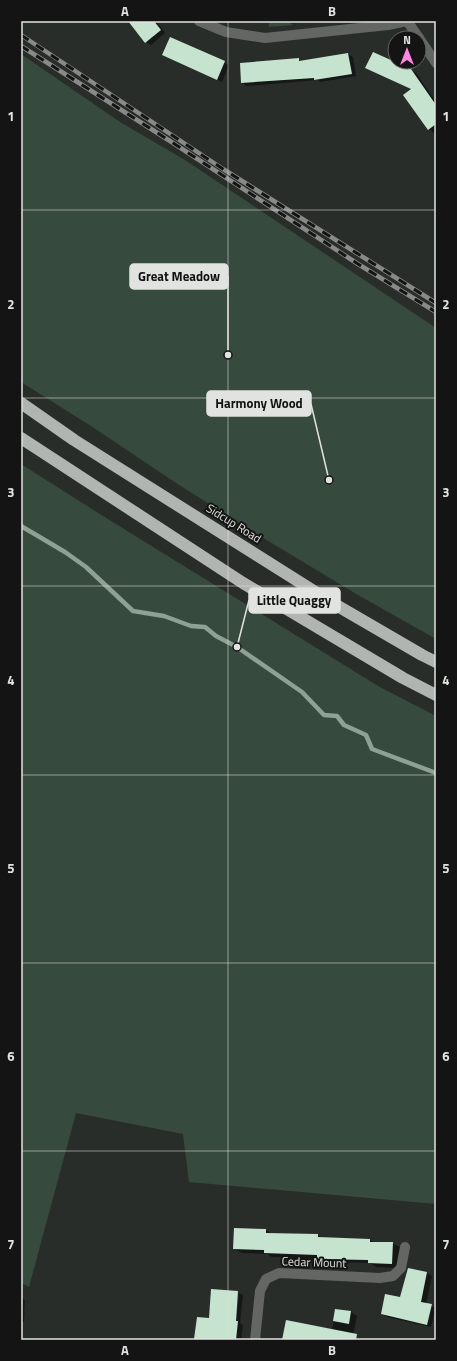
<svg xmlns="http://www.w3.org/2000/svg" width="457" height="1361" font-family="'Titillium Web',sans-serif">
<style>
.green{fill:#364a3d}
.shadow{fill:#0007;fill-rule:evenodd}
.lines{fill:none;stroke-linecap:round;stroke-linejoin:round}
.stream{stroke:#8ea194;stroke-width:4.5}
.building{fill:#c6e3cf}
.minor{stroke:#646664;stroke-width:10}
.highway{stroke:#b1b5b2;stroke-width:12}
.rail-casing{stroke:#878a88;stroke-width:4.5}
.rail{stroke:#131413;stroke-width:3;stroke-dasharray:9;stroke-linecap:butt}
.grid{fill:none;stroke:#e1e3e1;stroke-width:1;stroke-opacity:0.55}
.labels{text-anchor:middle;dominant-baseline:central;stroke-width:4;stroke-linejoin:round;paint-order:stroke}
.street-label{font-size:12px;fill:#e1e3e1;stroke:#131413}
.leader{fill:none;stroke:#e1e3e1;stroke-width:1.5}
.callout-dot{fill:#e1e3e1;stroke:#131413;stroke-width:1.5}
.callout{fill:#e1e3e1;stroke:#e1e3e1;stroke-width:1.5}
.callout-label{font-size:13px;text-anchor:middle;font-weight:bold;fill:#111}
.neatline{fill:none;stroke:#e1e3e1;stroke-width:1.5}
.grid-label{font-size:13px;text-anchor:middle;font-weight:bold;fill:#e1e3e1}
</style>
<rect width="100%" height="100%" fill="#292d2a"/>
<!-- green -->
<g class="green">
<polygon points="269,21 287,21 293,25 269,27"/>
<polygon points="21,54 120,122 185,160 436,328 436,639 358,595 255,533 176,483 91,426 21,382"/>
<polygon points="21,464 103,516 378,686 436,716 436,1204 189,1182 183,1134 76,1113 29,1287 21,1283"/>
</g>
<!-- shadow -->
<g class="shadow">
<polygon points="129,21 156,21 165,33 151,45 146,42"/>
<polygon points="171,38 229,65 222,82 168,57"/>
<polygon points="348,54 353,57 356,76 320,82 318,80 247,86 242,83 299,60 302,61"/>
<polygon points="411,70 416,73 436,102 436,136 432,131 428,129 412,90"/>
<polygon points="266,1230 272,1234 318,1235 323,1239 370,1240 375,1243 392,1243 400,1247 399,1268 376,1267 370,1263 325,1262 319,1259 272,1257 267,1254 242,1253 234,1249"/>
<polygon points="408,1269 427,1273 432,1276 426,1304 436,1308 431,1327 387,1317 382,1314 401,1299"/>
<path d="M 212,1290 L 238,1292 L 243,1295 L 240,1323 L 243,1325 L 241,1340 L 199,1339 L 198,1340 L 196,1339 L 197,1318 L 210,1319 ZM 237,1293 L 239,1293 L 236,1326 L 234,1326 Z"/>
<polygon points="21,1298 25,1300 24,1322 21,1322"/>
<polygon points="336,1310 351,1312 357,1316 352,1340 283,1340 332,1330"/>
</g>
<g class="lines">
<!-- stream -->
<polyline class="stream" points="21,526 65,552 86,567 133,611 164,616 191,626 205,627 216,636 237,647 302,692 324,715 337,716 344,725 366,735 372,749 436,773"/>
</g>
<!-- building -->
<g class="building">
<polygon points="128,21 154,21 161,30 145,43"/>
<polygon points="170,37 225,61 217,80 162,55"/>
<polygon points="373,52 411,69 436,105 436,124 428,130 403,95 411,89 365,68"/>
<polygon points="348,53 352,74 314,80 314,78 241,83 240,63 299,58 299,61"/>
<polygon points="234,1228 266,1229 266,1233 318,1234 318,1237 370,1239 370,1242 393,1242 392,1264 368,1263 368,1260 317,1259 317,1255 264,1253 264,1250 233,1249"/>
<polygon points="408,1268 427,1272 421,1302 432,1304 427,1325 381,1314 385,1294 400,1297"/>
<polygon points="211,1289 238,1291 236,1321 238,1321 236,1340 194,1339 197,1317 209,1318"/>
<polygon points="335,1309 351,1311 349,1324 333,1321"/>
<polygon points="286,1320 357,1334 356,1340 282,1340"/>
</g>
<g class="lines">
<!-- minor -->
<g class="minor">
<polyline points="199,21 226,32 265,38 388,25 407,21"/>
<polyline points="407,21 419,38"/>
<polyline points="419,38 436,63"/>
<polyline points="255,1340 260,1291 266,1279 279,1273 380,1278 393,1276 401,1268 405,1247"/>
</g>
<!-- highway -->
<g class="highway">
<polyline points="21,403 74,440 336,605 422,655 436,662"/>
<polyline points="21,438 243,583 403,678 436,695"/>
</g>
<!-- rail casing -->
<g class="rail-casing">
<g id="rail">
<polyline points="21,35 223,169 436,303"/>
<polyline points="21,46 170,141 358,264 436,312"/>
</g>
</g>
<!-- rail -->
<use href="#rail" class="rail"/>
</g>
<!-- grid -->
<path class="grid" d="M 228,21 L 228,1340M 21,210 L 436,210M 21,398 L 436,398M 21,586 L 436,586M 21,775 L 436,775M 21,963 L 436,963M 21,1151 L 436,1151"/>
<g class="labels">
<!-- street labels -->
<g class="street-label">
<text transform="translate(234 523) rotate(32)">Sidcup Road</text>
<text transform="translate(314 1262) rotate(2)">Cedar Mount</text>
</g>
</g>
<!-- callouts -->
<path class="leader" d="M228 355L228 276M329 480L311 404M237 647L249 600"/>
<g class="callout-dot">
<circle cx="228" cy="355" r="4"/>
<circle cx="329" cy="480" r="4"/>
<circle cx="237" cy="647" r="4"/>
</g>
<g class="callout">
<rect x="130" y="264" width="98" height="25" rx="4"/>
<rect x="207" y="391" width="104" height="25" rx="4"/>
<rect x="249" y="588" width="91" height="25" rx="4"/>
</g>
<g class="callout-label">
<text x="179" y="281">Great Meadow</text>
<text x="259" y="408">Harmony Wood</text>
<text x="294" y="605">Little Quaggy</text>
</g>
<!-- border -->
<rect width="457" height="1361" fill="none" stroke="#131413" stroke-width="44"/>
<!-- north arrow -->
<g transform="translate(407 50)"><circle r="19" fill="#131413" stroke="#656765"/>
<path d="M0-3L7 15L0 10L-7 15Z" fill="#fc86e4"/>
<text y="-6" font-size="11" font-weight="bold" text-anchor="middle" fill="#e1e3e1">N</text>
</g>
<rect x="22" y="22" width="413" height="1317" class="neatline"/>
<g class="grid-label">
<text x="125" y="16">A</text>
<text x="332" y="16">B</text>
<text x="11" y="121">1</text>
<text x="446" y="121">1</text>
<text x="11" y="309">2</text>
<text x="446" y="309">2</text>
<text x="11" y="497">3</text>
<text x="446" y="497">3</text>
<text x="11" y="685">4</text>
<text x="446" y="685">4</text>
<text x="11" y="873">5</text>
<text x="446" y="873">5</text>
<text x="11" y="1061">6</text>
<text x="446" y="1061">6</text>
<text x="11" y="1249">7</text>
<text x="446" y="1249">7</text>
<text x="125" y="1355">A</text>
<text x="332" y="1355">B</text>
</g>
</svg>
